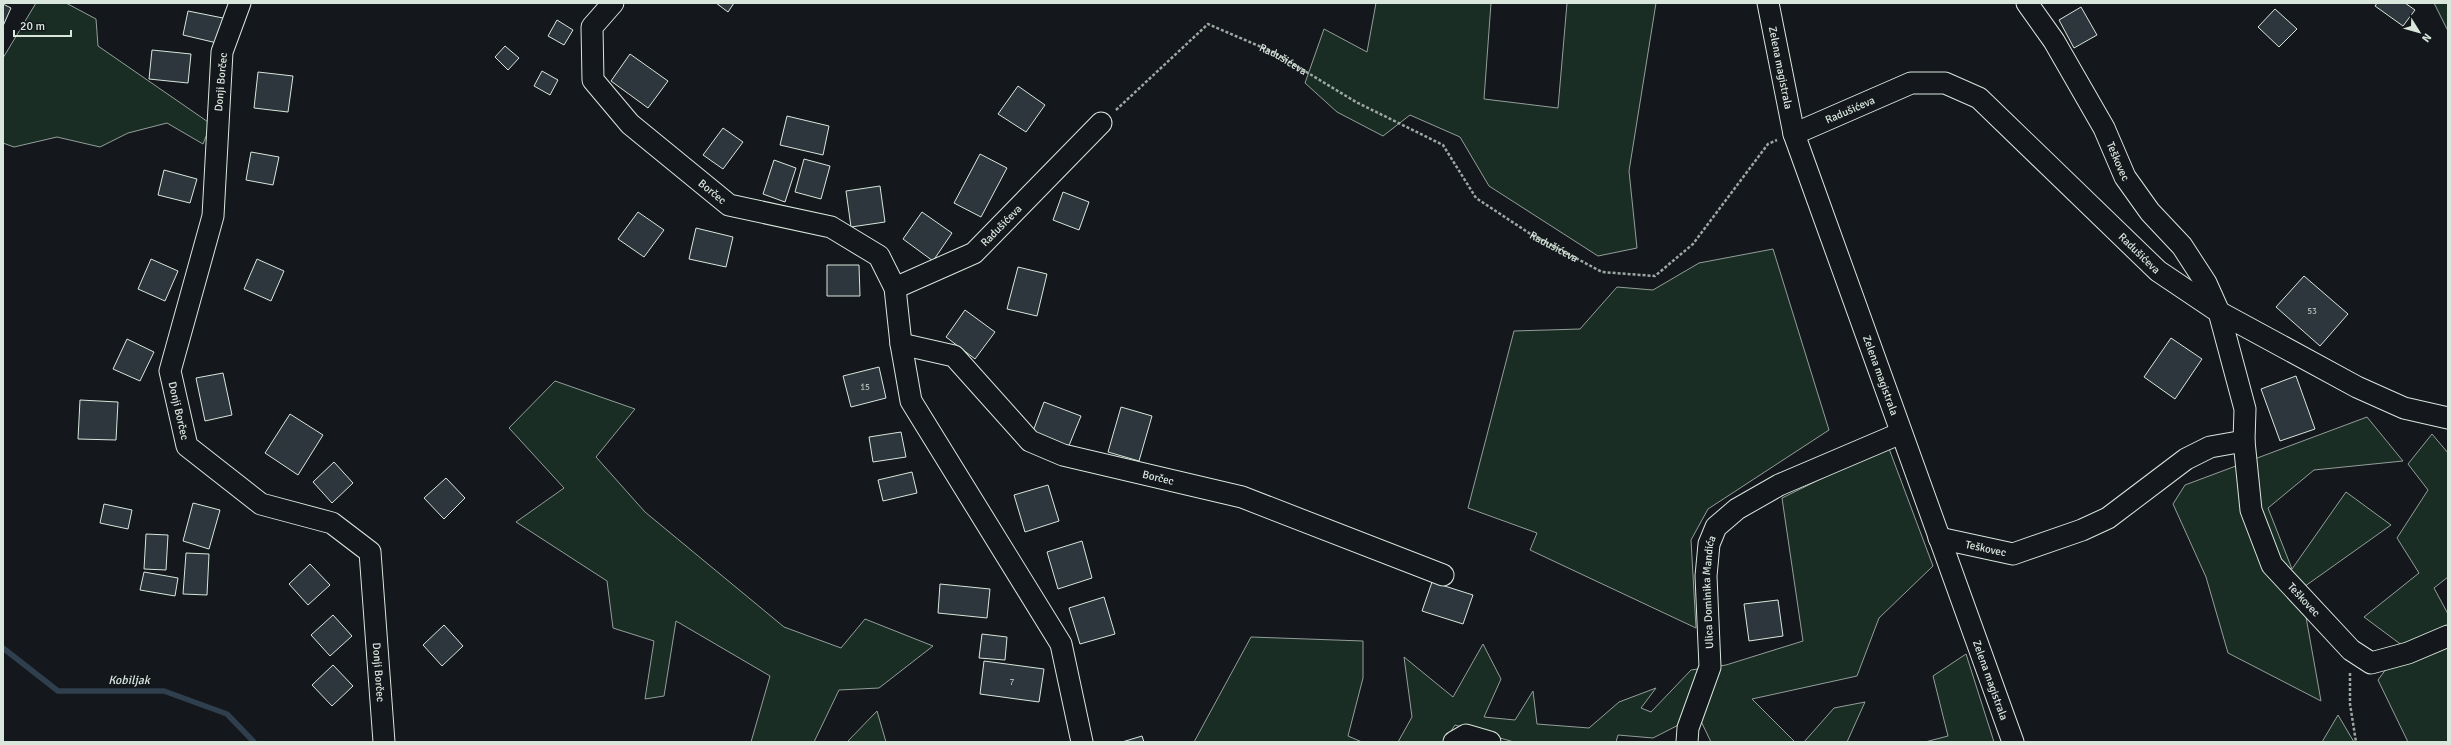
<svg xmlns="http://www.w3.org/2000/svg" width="2451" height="745" font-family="Signika,sans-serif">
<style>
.green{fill:#1a2d24;stroke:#939e99}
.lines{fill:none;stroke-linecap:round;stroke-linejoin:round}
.stream{stroke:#2f3f4d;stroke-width:5.5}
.building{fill:#2c363c;stroke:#d8e6dc}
.minor-casing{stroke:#d8e6dc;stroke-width:23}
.path{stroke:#9da8a2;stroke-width:2.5;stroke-dasharray:3 2;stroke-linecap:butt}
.minor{stroke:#14181c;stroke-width:21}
.labels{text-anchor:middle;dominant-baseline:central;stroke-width:3;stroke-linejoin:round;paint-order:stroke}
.number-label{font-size:9px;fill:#adbab4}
.street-label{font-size:11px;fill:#d8e6dc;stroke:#14181c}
.water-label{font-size:12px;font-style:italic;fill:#d8e6dc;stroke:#14181c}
</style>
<rect width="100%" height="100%" fill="#14181c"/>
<!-- green -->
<g class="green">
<polygon points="36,3 66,3 96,19 98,46 211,124 203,144 167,123 128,133 100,147 57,137 14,147 3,143 3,58"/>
<polygon points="1376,3 1491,3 1484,99 1558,108 1567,3 1656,3 1629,171 1637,248 1598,256 1489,186 1460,137 1410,115 1383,136 1337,112 1305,83 1324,29 1367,52"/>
<polygon points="2434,3 2448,3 2448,31"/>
<polygon points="1773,249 1829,430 1708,509 1691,540 1696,628 1530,550 1537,533 1468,508 1514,331 1580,329 1617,287 1653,290 1699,263"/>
<polygon points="555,381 635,409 596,457 645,512 784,627 841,648 865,619 933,646 879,688 839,690 814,742 751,742 770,676 676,621 664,696 645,699 654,641 613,628 607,581 516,522 564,488 509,428"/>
<polygon points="2367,417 2403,461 2314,470 2268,508 2292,569 2346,492 2391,525 2301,589 2321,701 2228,653 2206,577 2173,504 2185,485"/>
<polygon points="2432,434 2448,453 2448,577 2434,588 2448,614 2448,742 2408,742 2378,680 2403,646 2364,617 2419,573 2397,538 2428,490 2408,464"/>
<polygon points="1888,446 1933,566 1879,618 1857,676 1752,699 1795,742 1711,742 1698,715 1653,738 1618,735 1616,742 1514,742 1455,725 1444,742 1398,742 1412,717 1404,657 1453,697 1483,644 1501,679 1484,717 1515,720 1533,691 1537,724 1589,728 1619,702 1656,688 1641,708 1651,712 1691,670 1726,665 1803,641 1782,498"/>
<polygon points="1251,637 1363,641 1363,678 1348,736 1362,742 1194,742"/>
<polygon points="1966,654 1994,742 1925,742 1948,736 1933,676"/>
<polygon points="1865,702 1847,742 1804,742 1834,708"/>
<polygon points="877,711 886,742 847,742"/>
<polygon points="2338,715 2354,742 2322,742"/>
</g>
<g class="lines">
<!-- stream -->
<polyline class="stream" points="3,648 58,691 164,691 227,714 254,742"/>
</g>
<!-- building -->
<g class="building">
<polygon points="716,3 734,3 728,12"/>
<polygon points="2377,3 2405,3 2415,10 2403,26 2375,6"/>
<polygon points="3,4 11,8 3,26"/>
<polygon points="2081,7 2097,35 2074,48 2059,20"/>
<polygon points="2275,9 2297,29 2279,47 2258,27"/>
<polygon points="188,11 223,18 217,43 183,35"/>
<polygon points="557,20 573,30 564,45 548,36"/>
<polygon points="505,46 519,58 508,70 495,57"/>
<polygon points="152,50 191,54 188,83 149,79"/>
<polygon points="630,54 668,81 648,108 611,81"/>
<polygon points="542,71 558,80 550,95 534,86"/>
<polygon points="258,72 293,76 288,112 254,108"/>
<polygon points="1018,86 1045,105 1026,132 998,114"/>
<polygon points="787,116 829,126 823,155 780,145"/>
<polygon points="723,128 743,142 723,169 703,155"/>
<polygon points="251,152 279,157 273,185 246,180"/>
<polygon points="980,154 1007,168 981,217 954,203"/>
<polygon points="804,159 830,166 821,199 795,192"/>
<polygon points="774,160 796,168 785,202 763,194"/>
<polygon points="164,170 197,179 190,203 158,195"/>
<polygon points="880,186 885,222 851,227 846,191"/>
<polygon points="1063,192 1089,202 1079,230 1053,220"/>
<polygon points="638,212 664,230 644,257 618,239"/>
<polygon points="922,212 952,233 933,261 903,239"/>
<polygon points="696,228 733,237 726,267 689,259"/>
<polygon points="151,259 178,271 165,301 138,289"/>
<polygon points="257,259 284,271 271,301 244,289"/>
<polygon points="827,265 859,265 860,296 827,296"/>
<polygon points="1018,267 1047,274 1037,316 1007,309"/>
<polygon points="2304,276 2348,314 2320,346 2276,307"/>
<polygon points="965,310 995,332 975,359 946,337"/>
<polygon points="2171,338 2202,359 2175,399 2144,377"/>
<polygon points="127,339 154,352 140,381 113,369"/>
<polygon points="879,367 886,398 851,407 843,376"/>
<polygon points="223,373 232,415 205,421 196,378"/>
<polygon points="2296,376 2315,429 2280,441 2261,389"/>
<polygon points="80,400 118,402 116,440 78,439"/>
<polygon points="1044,402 1081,416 1068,448 1032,434"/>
<polygon points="1121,407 1152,416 1139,461 1108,452"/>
<polygon points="290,414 323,435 298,475 265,453"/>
<polygon points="901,432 906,457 873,462 869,437"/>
<polygon points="334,462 353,483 332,503 313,482"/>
<polygon points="912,472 917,493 883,501 878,480"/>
<polygon points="446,478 465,498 444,519 424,498"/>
<polygon points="1048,485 1059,521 1025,532 1014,495"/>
<polygon points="193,503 220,510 209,549 183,541"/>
<polygon points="104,504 132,510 128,529 100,523"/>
<polygon points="146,534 168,535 166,570 144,569"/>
<polygon points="1082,541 1092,578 1058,589 1047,552"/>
<polygon points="186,553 209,554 207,595 183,594"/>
<polygon points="310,564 330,585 308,605 289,584"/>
<polygon points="144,572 178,578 175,596 140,590"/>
<polygon points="1432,582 1473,595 1463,624 1422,611"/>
<polygon points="940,584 990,589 987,618 938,613"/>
<polygon points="1104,597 1115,634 1080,644 1069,608"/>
<polygon points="1778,600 1783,636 1749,641 1744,604"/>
<polygon points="333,615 352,636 330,656 311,635"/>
<polygon points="444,625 463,646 442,666 423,645"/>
<polygon points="982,634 1007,637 1005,660 979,658"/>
<polygon points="984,661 1044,669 1039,702 980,694"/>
<polygon points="333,665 353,686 332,706 312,685"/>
<polygon points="1142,736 1144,742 1122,742"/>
</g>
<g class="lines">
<!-- minor casing -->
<g class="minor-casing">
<g id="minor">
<path id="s2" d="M 240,3 L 222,52 L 213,216 L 170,371 L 187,446 L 261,504 L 332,523 L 370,552 L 384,742"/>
<path id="s3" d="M 613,3 L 592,27 L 593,80 L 630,124 L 729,205 L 831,227 L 879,256 L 895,288 L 901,344 L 911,401 L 1061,644 L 1082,742"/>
<path id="s4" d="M 1768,3 L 1794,134 L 2013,742"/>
<path id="s5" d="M 2027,3 L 2054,41 L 2104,128 L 2125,177 L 2150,212 L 2182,246 L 2206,283 L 2219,312 L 2357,387 L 2404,408 L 2448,418"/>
<path id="s6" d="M 1794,134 L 1911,83 L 1945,83 L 1979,98 L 2158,271 L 2219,312 L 2245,409 L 2244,441 L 2251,510 L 2272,565 L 2351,650 L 2371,663 L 2408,653 L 2448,636"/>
<path id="s7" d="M 895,288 L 974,253 L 1101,123"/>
<path id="s8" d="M 901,344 L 954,356 L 1030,441 L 1063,455 L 1242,497 L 1443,575"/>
<path id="s9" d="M 1939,538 L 2013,554 L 2082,530 L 2108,518 L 2186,459 L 2210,447 L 2244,441"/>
<polyline points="1454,742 1466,735 1490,742"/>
<path id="s10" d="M 1687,742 L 1688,728 L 1710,667 L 1706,576 L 1709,544 L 1716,527 L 1737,509 L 1779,485 L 1901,433"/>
</g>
</g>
<!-- path -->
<g class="path">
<path id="s1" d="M 1116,110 L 1208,24 L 1275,53 L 1356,102 L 1443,145 L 1476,198 L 1529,233 L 1602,272 L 1655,276 L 1693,244 L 1768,144 L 1777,140"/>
<polyline points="2350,673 2350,704 2356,742"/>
</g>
<!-- minor -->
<use href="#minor" class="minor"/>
</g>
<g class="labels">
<!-- number labels -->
<g class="number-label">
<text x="2312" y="311">53</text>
<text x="865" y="387">15</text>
<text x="1012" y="682">7</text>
</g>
<!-- street labels -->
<g class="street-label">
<text stroke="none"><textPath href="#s1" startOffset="209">Radušićeva</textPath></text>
<text stroke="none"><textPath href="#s4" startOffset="66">Zelena magistrala</textPath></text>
<text transform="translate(221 82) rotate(-85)">Donji Borčec</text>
<text stroke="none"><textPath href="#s6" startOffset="61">Radušićeva</textPath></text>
<text stroke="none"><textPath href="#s5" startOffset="183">Teškovec</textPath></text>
<text stroke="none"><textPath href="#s3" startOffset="249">Borčec</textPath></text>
<text stroke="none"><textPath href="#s7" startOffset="125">Radušićeva</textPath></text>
<text stroke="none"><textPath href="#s1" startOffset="545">Radušićeva</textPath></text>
<text stroke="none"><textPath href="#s6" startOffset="422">Radušićeva</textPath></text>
<text stroke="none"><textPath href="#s4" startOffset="390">Zelena magistrala</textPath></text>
<text stroke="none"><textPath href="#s2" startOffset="418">Donji Borčec</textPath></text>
<text stroke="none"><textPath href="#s8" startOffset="302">Borčec</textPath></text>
<text stroke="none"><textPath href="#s9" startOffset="48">Teškovec</textPath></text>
<text stroke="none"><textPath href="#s10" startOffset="154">Ulica Dominika Mandića</textPath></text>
<text stroke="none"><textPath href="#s6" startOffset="829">Teškovec</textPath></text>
<text stroke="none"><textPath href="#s2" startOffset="790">Donji Borčec</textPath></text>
<text stroke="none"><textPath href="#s4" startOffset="714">Zelena magistrala</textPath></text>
</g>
<!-- water labels -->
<g class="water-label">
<text x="129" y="680">Kobiljak</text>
</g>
</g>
<!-- border -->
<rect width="2451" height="745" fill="none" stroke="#d8e6dc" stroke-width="8"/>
<!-- north arrow -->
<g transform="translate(2419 32) rotate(127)" stroke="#14181c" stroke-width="3" paint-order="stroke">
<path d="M0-3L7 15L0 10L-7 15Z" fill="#d8e6dc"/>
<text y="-6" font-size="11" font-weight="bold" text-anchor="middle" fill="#d8e6dc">N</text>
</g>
<!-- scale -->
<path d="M14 30v6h57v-6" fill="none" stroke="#d8e6dc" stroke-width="2"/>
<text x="20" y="30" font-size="12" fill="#d8e6dc" stroke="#14181c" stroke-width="3" paint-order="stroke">20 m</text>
</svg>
